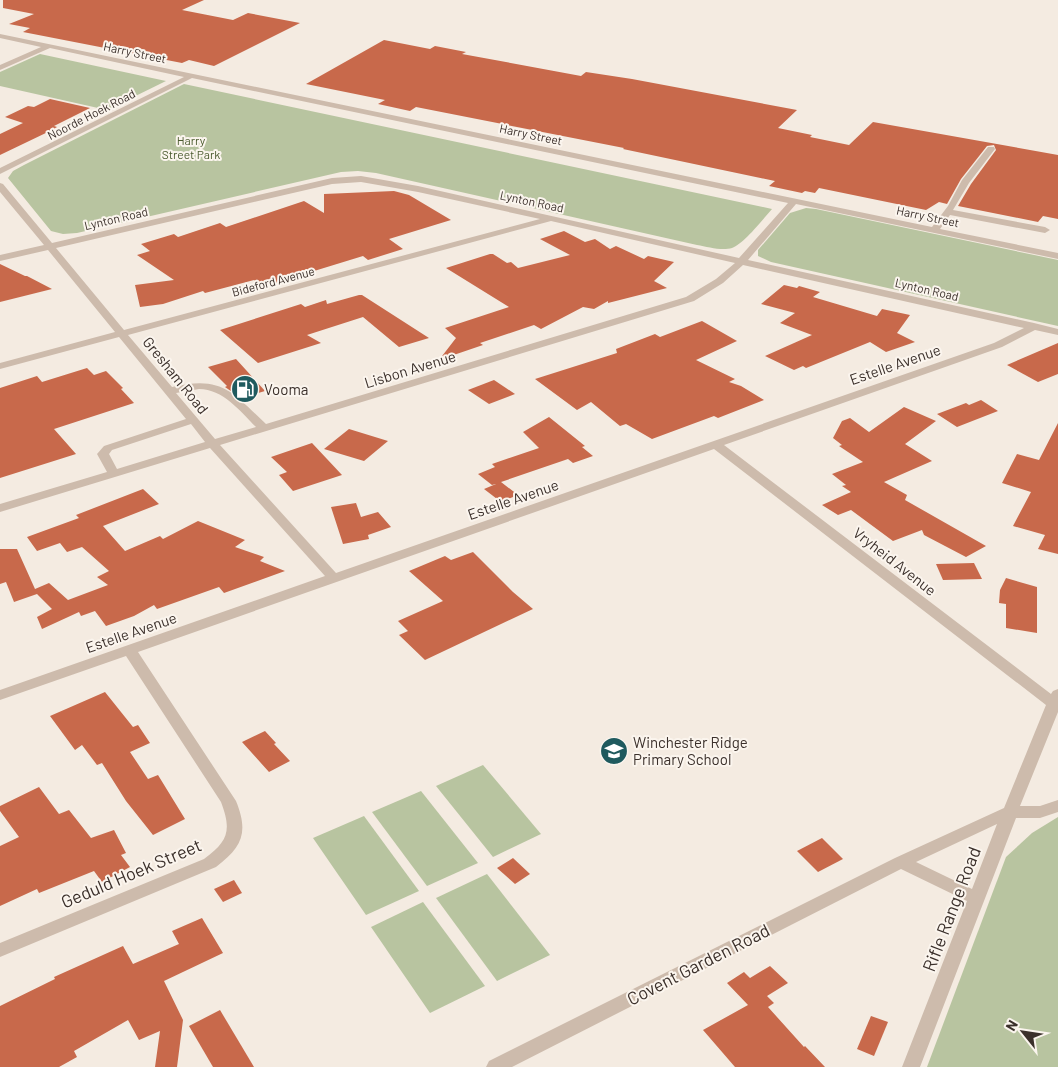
<svg xmlns="http://www.w3.org/2000/svg" width="1058" height="1067" font-family="Barlow,sans-serif">
<style>
.green{fill:#b8c4a0}
.building{fill:#c8694b}
.lines{fill:none;stroke-linecap:round;stroke-linejoin:round}
.minor{fill:#cdbbac;fill-rule:evenodd}
.labels{text-anchor:middle;dominant-baseline:central;stroke-width:4;stroke-linejoin:round;paint-order:stroke}
.far-street-label{font-size:12px;fill:#3b302b;stroke:#fbf5ee}
.far-park-label{font-size:12px;fill:#4a5a2e;stroke:#fbf5ee}
.street-label{font-size:15px;fill:#3b302b;stroke:#fbf5ee}
.poi-label{font-size:15px;fill:#3b302b;stroke:#fbf5ee;text-anchor:start}
.near-street-label{font-size:18px;fill:#3b302b;stroke:#fbf5ee}
</style>
<rect width="100%" height="100%" fill="#f4ebe1"/>
<!-- green -->
<g class="green">
<polygon points="40,54 166,81 107,110 0,86 0,72"/>
<path d="M 184,84 L 772,209 C 763,219 744,244 732,248 C 722,251 708,247 697,245 L 376,173 L 358,171 L 341,172 L 77,233 L 63,234 L 51,231 L 8,178 L 13,171 L 24,165 Z"/>
<polygon points="806,208 816,209 1058,260 1058,326 771,262 758,256 758,250 790,213"/>
<polygon points="483,765 541,834 493,857 436,786"/>
<polygon points="421,791 478,863 427,886 372,812"/>
<polygon points="364,816 419,891 366,915 313,838"/>
<polygon points="1058,817 1058,1067 927,1067 1006,857 1032,833"/>
<polygon points="487,874 550,955 497,981 436,898"/>
<polygon points="423,902 485,986 430,1013 371,927"/>
</g>
<!-- building -->
<g class="building">
<polygon points="3,0 204,0 182,10 233,20 248,13 300,23 214,66 189,60 182,63 23,32 30,28 9,24 34,14 3,8"/>
<polygon points="384,40 430,49 435,46 466,52 462,54 581,76 586,72 632,79 797,110 778,128 812,135 810,137 849,145 873,122 1058,155 1058,219 1043,216 1038,222 958,206 971,184 996,150 994,145 987,146 961,179 947,204 939,202 926,210 819,188 815,193 805,191 802,193 769,186 775,181 623,149 624,148 416,107 410,111 378,104 385,100 306,84"/>
<polygon points="50,99 90,108 54,126 57,127 50,131 0,155 0,134 23,123 5,117 28,106 34,107"/>
<polygon points="394,191 409,195 451,220 389,239 403,249 368,260 363,256 262,287 254,280 205,293 203,291 163,304 140,307 135,285 174,280 137,255 150,251 141,244 174,234 178,237 220,223 226,227 304,201 324,213 324,194"/>
<polygon points="564,231 585,242 595,239 610,249 616,246 644,259 648,256 674,262 654,281 667,288 608,303 608,301 594,309 583,307 541,329 534,325 480,343 483,345 439,360 456,338 445,328 509,307 446,268 490,254 493,254 507,263 511,262 518,268 570,255 540,239"/>
<polygon points="0,264 25,276 27,276 52,289 0,302"/>
<polygon points="784,285 797,288 799,286 820,292 813,297 877,316 882,309 910,315 897,333 915,342 886,352 870,342 806,368 803,366 794,370 765,356 812,335 780,323 795,313 761,304"/>
<polygon points="359,295 362,295 429,338 399,347 363,317 307,335 321,343 258,363 220,330 301,304 305,307 326,300 327,304"/>
<polygon points="702,321 737,341 696,360 735,379 729,382 741,386 764,400 718,418 714,416 652,439 626,424 620,426 591,402 577,410 535,379 617,353 616,349 655,334 660,337"/>
<polygon points="1058,343 1058,374 1038,382 1007,365"/>
<polygon points="236,359 265,391 241,398 225,387 227,386 208,367"/>
<polygon points="87,368 94,375 106,371 123,388 121,389 134,403 54,429 76,454 0,478 0,388 37,376 42,382"/>
<polygon points="494,380 515,394 489,404 468,390"/>
<polygon points="981,400 998,411 957,427 937,414 966,403 969,405"/>
<polygon points="904,407 936,421 905,444 932,461 884,482 907,495 905,500 986,546 966,557 924,535 922,530 893,541 851,510 838,515 822,505 851,492 842,486 846,485 832,474 863,462 839,446 842,445 833,438 842,421 850,418 869,432"/>
<polygon points="549,417 585,446 582,447 593,456 573,463 568,459 501,482 518,495 501,502 484,489 496,484 492,485 478,474 495,467 492,464 539,448 523,432"/>
<polygon points="1058,423 1058,554 1038,549 1045,535 1013,526 1031,492 1002,483 1017,454 1039,460"/>
<polygon points="349,429 388,441 364,461 324,449"/>
<polygon points="312,443 342,475 293,491 279,475 287,472 271,457"/>
<polygon points="143,489 159,504 103,526 125,551 160,536 163,539 198,521 245,540 235,547 264,557 260,561 285,571 224,593 219,587 157,609 154,605 134,616 106,626 95,611 81,616 79,612 42,629 37,617 52,609 37,594 14,602 6,582 0,584 0,549 17,549 35,589 49,583 68,600 108,585 97,577 109,571 82,547 67,552 60,543 37,551 27,537 79,518 76,515"/>
<polygon points="356,503 361,517 378,512 391,527 368,535 369,539 343,544 331,507"/>
<polygon points="473,552 513,592 533,609 425,660 399,635 408,631 398,621 443,601 409,571 445,556 451,560"/>
<polygon points="974,563 982,579 943,580 936,564"/>
<polygon points="1006,578 1037,587 1037,633 1006,628 1006,604 999,603 1000,590"/>
<polygon points="105,692 133,727 138,725 150,743 130,752 148,779 158,775 185,819 153,835 126,801 102,763 97,765 82,745 75,750 50,716"/>
<polygon points="265,731 276,743 274,744 290,761 269,772 242,742"/>
<polygon points="39,787 59,814 69,810 91,838 114,830 126,853 121,855 130,867 102,882 94,871 39,893 37,889 0,906 0,846 19,837 0,811 0,806"/>
<polygon points="822,838 843,859 818,872 797,851"/>
<polygon points="513,858 530,874 515,884 497,868"/>
<polygon points="234,880 242,893 223,902 214,889"/>
<polygon points="202,918 223,953 164,981 183,1020 177,1067 155,1067 160,1031 139,1040 128,1020 74,1051 77,1057 59,1067 0,1067 0,1006 55,979 54,977 123,946 133,964 179,944 172,931"/>
<polygon points="770,966 788,983 767,996 774,1003 768,1007 804,1047 805,1046 825,1067 735,1067 703,1030 748,1005 727,983 744,972 750,978"/>
<polygon points="220,1010 254,1067 213,1067 189,1026"/>
<polygon points="871,1016 888,1022 874,1056 857,1049"/>
</g>
<g class="lines">
<!-- minor -->
<path class="minor" d="M 0,34 L 932,227 L 948,206 L 962,180 L 988,147 L 994,147 L 995,149 L 969,183 L 953,210 L 1045,227 L 1050,230 L 1045,233 L 950,215 L 940,229 L 1058,253 L 1058,259 L 796,204 L 748,260 L 1034,323 L 1058,329 L 1058,335 L 1035,330 L 1002,347 L 724,445 L 1051,694 L 1053,691 L 1058,689 L 1058,712 L 1020,806 L 1040,806 L 1058,800 L 1058,812 L 1040,818 L 1016,818 L 920,1067 L 902,1067 L 967,901 L 901,869 L 512,1067 L 486,1067 L 489,1061 L 895,858 L 1004,808 L 1046,705 L 714,449 L 138,652 L 236,801 C 249,833 242,847 216,867 L 0,957 L 0,943 L 204,859 C 228,841 232,831 221,802 L 126,656 L 0,700 L 0,690 L 325,576 L 210,448 L 0,512 L 0,504 L 107,472 L 97,454 L 104,446 L 186,419 L 119,337 L 0,369 L 0,363 L 115,332 L 48,250 L 0,261 L 0,255 L 44,245 L 0,192 L 0,183 L 3,184 L 52,243 L 332,178 L 361,176 L 418,186 L 739,258 L 788,203 L 192,78 L 0,174 L 0,168 L 184,77 L 50,48 L 0,70 L 0,65 L 41,47 L 0,38 ZM 361,182 L 418,192 L 540,219 L 124,330 L 56,248 L 332,184 ZM 551,221 L 735,263 L 716,279 L 686,297 L 266,424 C 232,392 222,375 172,387 L 128,335 ZM 743,265 L 1024,328 L 994,343 L 336,573 L 220,445 L 694,301 L 723,283 ZM 199,389 C 223,389 240,411 256,427 L 215,439 L 176,393 ZM 191,424 L 205,442 L 117,469 L 109,454 L 112,450 ZM 997,824 L 972,889 L 916,862 Z"/>
</g>
<!-- icons -->
<defs>
<g id="fuel-disc" transform="scale(1.4375)"><circle r="9.5" fill="#1f5a5e" stroke="#fbf5ee"/><path d="M-5.5-6h7V0h2V4h1.3V-2.5L3-4.5l.8-.8L6-3V5H2.5V1h-1V6h-7ZM-4.2-4.7v3.2H.2V-4.7Z" fill="#fff"/></g>
<g id="school-disc" transform="scale(1.4375)"><circle r="9.5" fill="#1f5a5e" stroke="#fbf5ee"/><path d="M0-5L7-2L0 1L-7-2ZM-4 1L0 2.5L4 1V4Q0 6-4 4Z" fill="#fff"/></g>
</defs>
<g fill-rule="evenodd">
<use href="#fuel-disc" x="245" y="389"/>
<use href="#school-disc" x="614" y="751"/>
</g>
<g class="labels">
<!-- far-street labels -->
<g class="far-street-label">
<text transform="translate(135 52) rotate(12)">Harry Street</text>
<text transform="translate(91 114) rotate(-27)">Noorde Hoek Road</text>
<text transform="translate(531 134) rotate(12)">Harry Street</text>
<text transform="translate(532 201) rotate(12)">Lynton Road</text>
<text transform="translate(928 216) rotate(12)">Harry Street</text>
<text transform="translate(116 218) rotate(-13)">Lynton Road</text>
<text transform="translate(273 281) rotate(-15)">Bideford Avenue</text>
<text transform="translate(927 289) rotate(13)">Lynton Road</text>
</g>
<!-- far-park labels -->
<g class="far-park-label">
<text x="191" y="140">Harry<tspan x="191" dy="14">Street Park</tspan></text>
</g>
<!-- street labels -->
<g class="street-label">
<text transform="translate(895 364) rotate(-19)">Estelle Avenue</text>
<text transform="translate(410 369) rotate(-17)">Lisbon Avenue</text>
<text transform="translate(176 375) rotate(51)">Gresham Road</text>
<text transform="translate(513 499) rotate(-19)">Estelle Avenue</text>
<text transform="translate(895 561) rotate(38)">Vryheid Avenue</text>
<text transform="translate(131 632) rotate(-19)">Estelle Avenue</text>
</g>
<!-- poi labels -->
<g class="poi-label">
<text x="264" y="389">Vooma</text>
<text x="633" y="742">Winchester Ridge<tspan x="633" dy="17">Primary School</tspan></text>
</g>
<!-- near-street labels -->
<g class="near-street-label">
<text transform="translate(131 873) rotate(-23)">Geduld Hoek Street</text>
<text transform="translate(951 909) rotate(-69)">Rifle Range Road</text>
<text transform="translate(698 964) rotate(-27)">Covent Garden Road</text>
</g>
</g>
<!-- north arrow -->
<g transform="translate(1023 1032) rotate(300)" stroke="#fbf5ee" stroke-width="4" paint-order="stroke">
<path d="M0-4L9 19L0 12L-9 19Z" fill="#3b302b"/>
<text y="-8" font-size="14" font-weight="bold" text-anchor="middle" fill="#3b302b">N</text>
</g>
</svg>
